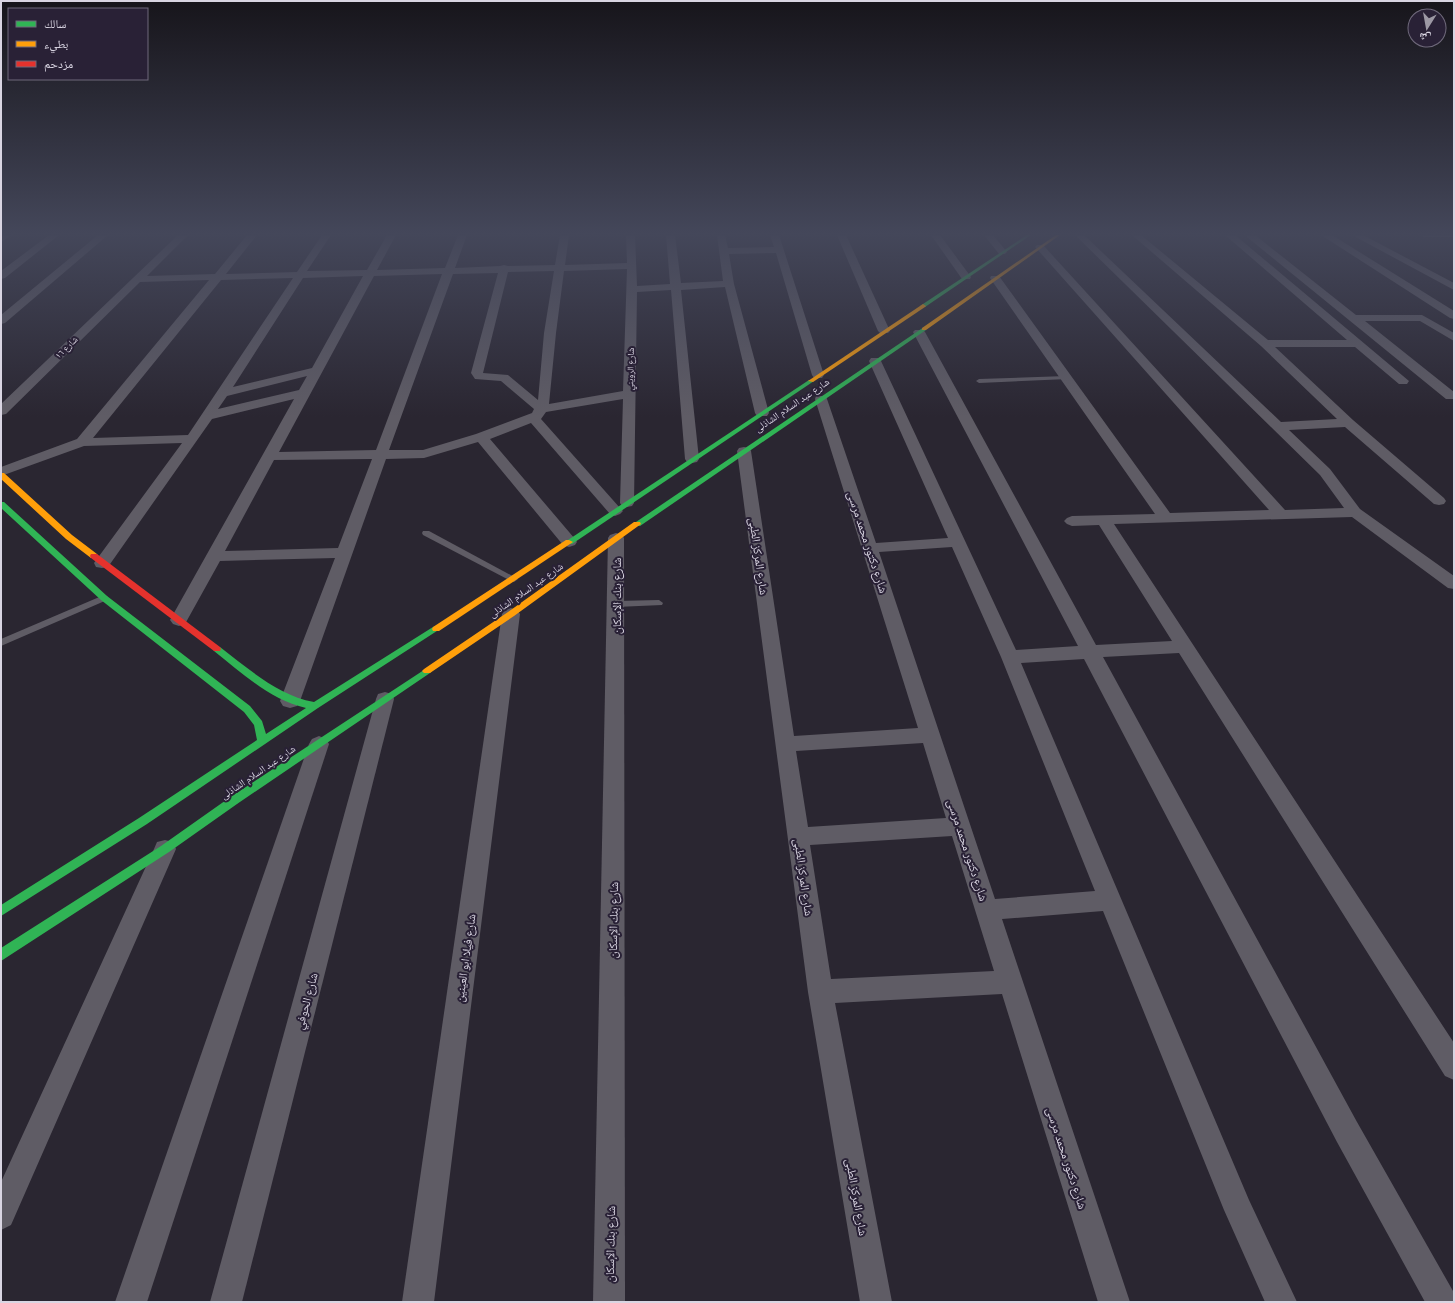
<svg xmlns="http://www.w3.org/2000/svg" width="1455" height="1303" font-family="'IBM Plex Sans','Noto Naskh Arabic',sans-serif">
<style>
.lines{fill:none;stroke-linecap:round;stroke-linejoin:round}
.lane{fill:#5f5c65;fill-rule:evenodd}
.street{fill:#5f5c65;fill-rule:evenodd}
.fast{fill:#30b455;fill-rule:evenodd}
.slow{fill:#ff9f0a;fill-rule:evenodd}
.jam{fill:#e5322d;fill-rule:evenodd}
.labels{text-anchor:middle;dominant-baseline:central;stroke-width:4;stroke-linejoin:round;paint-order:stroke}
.far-street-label{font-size:9px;fill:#d9d5e2;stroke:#292136}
.street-label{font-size:10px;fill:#d9d5e2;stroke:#292136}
.near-street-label{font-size:12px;fill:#d9d5e2;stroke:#292136}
</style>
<rect width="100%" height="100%" fill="#2a2631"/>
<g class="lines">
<!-- lane -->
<g class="lane">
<polygon points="1425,235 1454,235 1454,237 1423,237 1423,236"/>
<polygon points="1066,376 1069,378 1068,379 979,383 976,381 979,379"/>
<polygon points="423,531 429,531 518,579 514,582 511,581 423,535 422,533"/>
<polygon points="104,595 107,596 108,598 107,600 1,646 1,639"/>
<polygon points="659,600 663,603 662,605 616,607 612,604 616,601"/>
</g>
<!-- street -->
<g class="street">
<polygon points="1,235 12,235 1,242"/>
<polygon points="49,235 59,235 5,278 1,279 1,271"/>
<polygon points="98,235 108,235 5,323 1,324 1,315"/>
<path d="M 178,235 L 188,235 L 147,276 L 215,274 L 247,235 L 257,235 L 226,274 L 297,272 L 322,235 L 331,235 L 307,271 L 367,270 L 387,235 L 396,235 L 377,270 L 445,268 L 458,235 L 467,235 L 455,268 L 500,266 L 504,265 L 508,266 L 555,265 L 560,235 L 569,235 L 565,265 L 627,263 L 626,235 L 635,235 L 637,286 L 670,284 L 666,235 L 675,235 L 681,283 L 723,281 L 717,235 L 725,235 L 728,248 L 774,247 L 770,235 L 779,235 L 824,375 L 822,378 L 814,378 L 812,375 L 776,253 L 729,254 L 734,284 L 769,413 L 767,416 L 757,416 L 755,413 L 725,287 L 681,290 L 699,459 L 697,462 L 692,463 L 687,462 L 685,459 L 671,290 L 637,292 L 634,503 L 632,506 L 627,507 L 622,506 L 620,503 L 623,399 L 546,412 L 541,419 L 620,508 L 623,511 L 620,514 L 615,516 L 610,514 L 531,423 L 490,439 L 575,539 L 577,542 L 575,545 L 569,547 L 563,545 L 478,442 L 424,458 L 386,459 L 300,701 L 297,706 L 290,708 L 283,706 L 280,701 L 335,558 L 220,561 L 185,624 L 179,626 L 173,624 L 170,620 L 294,399 L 212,419 L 108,567 L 102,568 L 96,567 L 94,563 L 182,443 L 84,446 L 1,476 L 1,467 L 77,439 L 209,280 L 140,282 L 6,414 L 1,415 L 1,404 ZM 627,269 L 623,391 L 549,404 L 556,333 L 564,271 ZM 554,271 L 544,333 L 538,400 L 508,375 L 483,373 L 508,272 ZM 498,273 L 471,373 L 475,379 L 501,381 L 534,409 L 532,413 L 476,434 L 423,450 L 389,450 L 453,274 ZM 442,274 L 376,450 L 279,452 L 374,276 ZM 363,276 L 312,368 L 233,387 L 303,278 ZM 293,278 L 188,435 L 93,438 L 221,280 ZM 307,376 L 299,390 L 218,409 L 227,396 ZM 372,459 L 338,548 L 225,551 L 274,460 Z"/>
<polygon points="837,235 846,235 890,331 888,333 880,333 878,331"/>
<polygon points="931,235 940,235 971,277 970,279 962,279"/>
<polygon points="984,235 993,235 1007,252 1005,254 999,254"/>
<path d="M 1075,235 L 1084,235 L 1281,422 L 1337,419 L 1261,346 L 1132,235 L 1141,235 L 1268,340 L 1347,340 L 1225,235 L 1235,235 L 1409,381 L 1407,384 L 1399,384 L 1355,347 L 1275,347 L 1353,420 L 1444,498 L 1446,501 L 1444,504 L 1439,505 L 1434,504 L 1345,427 L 1289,430 L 1330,469 L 1360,509 L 1454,576 L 1454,589 L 1448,588 L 1352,517 L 1114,524 L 1454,1043 L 1454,1080 L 1445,1076 L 1179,653 L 1103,657 L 1357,1122 L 1453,1291 L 1454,1302 L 1425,1302 L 1337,1142 L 1084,659 L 1021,663 L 1249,1200 L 1297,1302 L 1265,1302 L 1224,1210 L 1103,911 L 1002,919 L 1130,1302 L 1098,1302 L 1002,994 L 835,1003 L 892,1302 L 860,1302 L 808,992 L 737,451 L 739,448 L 744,447 L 749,448 L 751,451 L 794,736 L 918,728 L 815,399 L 816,396 L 826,396 L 827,399 L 876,543 L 948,538 L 869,361 L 871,358 L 879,358 L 881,361 L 1016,650 L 1078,646 L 913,332 L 915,330 L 923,330 L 925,332 L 1096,645 L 1172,641 L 1099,525 L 1072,526 L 1067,524 L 1064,521 L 1067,518 L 1072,516 L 1155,514 L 990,278 L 991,276 L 999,276 L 1170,513 L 1269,510 L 1037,249 L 1035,247 L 1037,245 L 1043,245 L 1285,510 L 1344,508 L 1320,475 ZM 952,547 L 1001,657 L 1095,891 L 995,899 L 879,552 ZM 923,743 L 946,818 L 808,827 L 796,751 ZM 952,836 L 994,971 L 831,979 L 810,845 Z"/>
<polygon points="1246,235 1255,235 1356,315 1422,315 1454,333 1454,341 1420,321 1365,321 1454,392 1454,399 1446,399 1247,237"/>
<polygon points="1321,235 1332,235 1454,311 1454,319 1450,318"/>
<polygon points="1352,235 1363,235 1454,283 1454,290"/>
<polygon points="616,533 622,535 624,538 625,1302 593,1302 608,538 610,535"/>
<polygon points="511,608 517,610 520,614 434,1302 402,1302 502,614 505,610"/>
<polygon points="385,692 392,694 394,699 242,1302 210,1302 376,699 378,694"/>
<polygon points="319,736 326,739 329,744 147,1302 115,1302 309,744 312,739"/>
<polygon points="165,840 173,842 176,849 11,1225 1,1230 1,1182 154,849 157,842"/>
</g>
<!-- fast -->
<g class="fast">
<polygon points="1027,235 1031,235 925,307 920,306"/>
<polygon points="924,327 926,328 926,330 640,526 634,526 633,524"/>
<polygon points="809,380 814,381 572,544 569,544 565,542"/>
<path d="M 1,502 L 4,502 L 107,596 L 250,706 L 262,721 L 266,734 L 306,708 C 270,700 242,673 214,651 L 213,649 L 214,647 L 220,647 C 249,669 277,695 314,702 L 433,627 L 436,626 L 440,629 L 318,708 L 147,824 L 1,916 L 1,905 L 139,818 L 257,740 L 254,725 L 244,712 L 101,600 L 1,508 Z"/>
<polygon points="427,668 430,669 432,671 430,673 237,804 169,852 1,961 1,948 161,846 229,798"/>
</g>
<!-- slow -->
<g class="slow">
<polygon points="1056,235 1060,235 926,330 922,330 922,328"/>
<polygon points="923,304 926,306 925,307 813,382 808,381"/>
<polygon points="1,473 4,473 72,535 97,554 98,556 97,558 91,558 66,539 1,479"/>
<polygon points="634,522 640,522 641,524 514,616 430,673 424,673 422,671 424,669 508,612"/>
<polygon points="566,540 569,540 573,542 439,631 433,631 432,629 433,627"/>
</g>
<!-- jam -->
<polygon class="jam" points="91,554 97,554 220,647 221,649 220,651 214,651 91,558 90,556"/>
</g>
<!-- sky -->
<linearGradient id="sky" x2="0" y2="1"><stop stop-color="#17151b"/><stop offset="0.56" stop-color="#44475a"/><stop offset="1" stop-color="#44475a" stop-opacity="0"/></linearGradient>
<rect width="1455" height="417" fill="url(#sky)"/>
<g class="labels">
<!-- far-street labels -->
<g class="far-street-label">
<text transform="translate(66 347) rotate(-44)">شارع ١٦</text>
<text transform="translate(630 369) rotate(-89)">شارع الرويني</text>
</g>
<!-- street labels -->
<g class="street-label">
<text transform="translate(792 405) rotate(-34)">شارع عبد السلام الشاذلى</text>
<text transform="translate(526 590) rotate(-35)">شارع عبد السلام الشاذلى</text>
<text transform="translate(258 772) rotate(-34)">شارع عبد السلام الشاذلى</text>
</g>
<!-- near-street labels -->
<g class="near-street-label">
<text transform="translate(868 542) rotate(72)">شارع دكتور محمد مرسى</text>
<text transform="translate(759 556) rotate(82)">شارع المركز الطبى</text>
<text transform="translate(616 596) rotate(-90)">شارع بنك الإسكان</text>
<text transform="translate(968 850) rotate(72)">شارع دكتور محمد مرسى</text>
<text transform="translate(804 877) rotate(82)">شارع المركز الطبى</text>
<text transform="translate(613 920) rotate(-89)">شارع بنك الإسكان</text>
<text transform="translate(465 958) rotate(-82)">شارع فيلا ابو العينين</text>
<text transform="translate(306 1001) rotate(-75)">شارع الحوفي</text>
<text transform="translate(1067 1158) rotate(72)">شارع دكتور محمد مرسى</text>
<text transform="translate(857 1197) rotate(80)">شارع المركز الطبى</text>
<text transform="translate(610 1244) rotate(-89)">شارع بنك الإسكان</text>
</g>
</g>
<!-- border -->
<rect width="1455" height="1303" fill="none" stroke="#d9d5e2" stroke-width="4"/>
<!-- legend -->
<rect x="8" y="8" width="140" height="72" fill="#292136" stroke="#6f697b"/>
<rect x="16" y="21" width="20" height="6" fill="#30b455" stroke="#6f697b"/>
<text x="44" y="28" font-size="12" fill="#d9d5e2">سالك</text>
<rect x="16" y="41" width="20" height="6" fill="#ff9f0a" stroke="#6f697b"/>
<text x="44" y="48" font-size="12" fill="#d9d5e2">بطيء</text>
<rect x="16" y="61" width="20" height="6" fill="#e5322d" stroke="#6f697b"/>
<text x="44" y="68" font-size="12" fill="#d9d5e2">مزدحم</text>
<!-- north arrow -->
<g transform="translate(1427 28) rotate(191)"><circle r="19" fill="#292136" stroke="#6f697b"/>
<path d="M0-3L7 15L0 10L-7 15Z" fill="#9c98a4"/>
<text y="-6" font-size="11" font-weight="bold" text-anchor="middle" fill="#d9d5e2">ش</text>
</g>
</svg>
